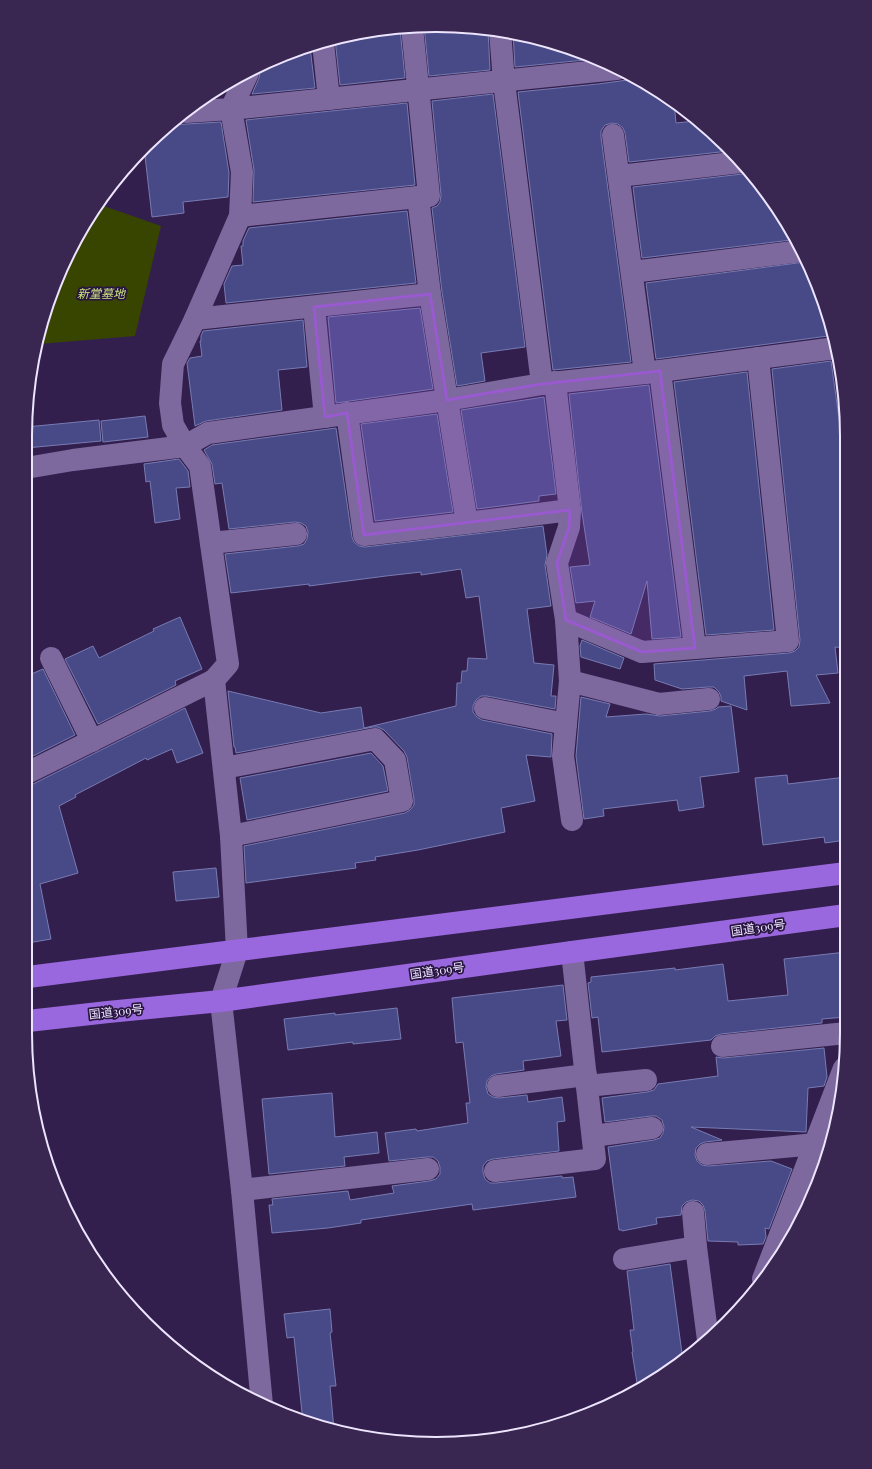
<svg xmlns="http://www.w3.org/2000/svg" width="872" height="1469" font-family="'Playfair Display','Noto Sans JP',serif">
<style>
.green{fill:#384500}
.building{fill:#484987;stroke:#787bb2}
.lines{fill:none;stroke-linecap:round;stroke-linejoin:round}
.minor{stroke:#7d699e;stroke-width:22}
.highway{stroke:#9a68de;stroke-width:22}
.marked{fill:#985ace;fill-opacity:0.2;stroke:#985ace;stroke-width:3;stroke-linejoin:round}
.labels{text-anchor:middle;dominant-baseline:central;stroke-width:3.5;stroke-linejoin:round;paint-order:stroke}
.park-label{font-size:12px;font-style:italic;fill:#c9e37c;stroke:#291542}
.street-label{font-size:12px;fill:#ede5fd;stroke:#291542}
.rim{fill:none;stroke:#ede5fd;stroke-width:2}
</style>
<rect width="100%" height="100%" fill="#331f4d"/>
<!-- green -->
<polygon class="green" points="98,204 161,226 135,336 39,344 47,304 94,207"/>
<!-- building -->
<g class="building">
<polygon points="436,25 488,30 490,70 429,76 424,26"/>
<polygon points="400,29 405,78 340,85 335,39 356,33"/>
<polygon points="513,33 594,56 595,59 515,67"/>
<polygon points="310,47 315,88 252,94 259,78 260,72 259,67 279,56"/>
<polygon points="635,79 665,94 674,102 676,123 695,121 729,151 629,162 625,133 623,128 618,124 612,123 605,125 601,131 601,137 631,362 553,370 518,92 598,84"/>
<polygon points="493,94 525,347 481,353 485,381 457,386 442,292 432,208 437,206 440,202 441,195 432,101"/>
<polygon points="407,103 415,185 253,202 254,170 246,120"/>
<polygon points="221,122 229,173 228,197 183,202 184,213 152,217 144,147 170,125"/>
<polygon points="749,171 790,228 791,240 642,258 633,187 742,174"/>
<polygon points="407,211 416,283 226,303 224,284 232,266 243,265 241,246 243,246 243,241 249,228"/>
<polygon points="805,262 831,325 826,326 828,336 656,359 646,283"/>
<polygon points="420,308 433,389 336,403 328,317"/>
<polygon points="303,320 307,367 278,370 282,410 206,421 195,426 187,363 190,358 202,356 200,341 201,341 201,336 203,331"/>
<polygon points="831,361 846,469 846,648 835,647 838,673 816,675 830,703 791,706 787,671 744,676 747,710 721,701 721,697 719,692 714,687 708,687 682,689 655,680 654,664 789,653 795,651 799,647 800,640 772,369"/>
<polygon points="747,372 774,630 706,635 674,382"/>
<polygon points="649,385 681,637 652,639 647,581 631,634 590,617 595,601 576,603 570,567 590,565 582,513 569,394"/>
<polygon points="544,397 556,494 539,496 539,501 477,509 461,410"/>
<polygon points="437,414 453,512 375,521 361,424"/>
<polygon points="145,416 148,437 103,442 101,421"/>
<polygon points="99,420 101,441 26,448 26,427"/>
<polygon points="336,428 352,537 354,542 359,546 365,547 543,526 547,555 545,565 551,606 527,609 534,663 554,665 551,696 556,696 555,709 487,696 481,696 476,700 473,706 473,712 477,717 482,720 552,734 551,757 526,755 535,801 501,808 505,832 418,850 375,857 376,860 355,863 356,868 246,883 244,846 405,813 410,810 414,805 414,799 407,757 404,751 384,730 378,727 373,727 236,753 235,747 234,747 228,691 321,713 361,707 364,728 456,706 457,683 461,683 462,671 467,671 468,658 487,659 479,596 466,598 461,569 421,575 421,572 386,576 309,586 309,584 231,593 225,554 298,546 304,544 307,539 308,532 306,526 301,523 295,522 229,529 222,483 215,484 212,464 204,450 212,445"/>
<polygon points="179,459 188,471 190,487 176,488 180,519 155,523 150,481 146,482 144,464"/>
<polygon points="180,617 202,669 175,681 176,685 98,724 65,659 93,646 99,658 154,631 153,629"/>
<polygon points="582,640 624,658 620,669 581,657 580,646"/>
<polygon points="43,669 75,735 27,759 27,676"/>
<polygon points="581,697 610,704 606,717 646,714 660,716 710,711 716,709 718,707 731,706 739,772 700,777 704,807 679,811 677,800 603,809 604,816 584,819 576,756"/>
<polygon points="185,708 203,753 177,763 172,749 147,760 146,758 75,795 76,797 59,806 78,873 40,884 51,939 28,943 27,785 33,784"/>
<polygon points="371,753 383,766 388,791 247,820 240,778"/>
<polygon points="787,775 788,784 846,777 846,840 825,843 824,837 763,845 755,778"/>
<polygon points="216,868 219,897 176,901 173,872"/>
<polygon points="846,952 846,984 844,984 846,1017 822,1019 822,1023 721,1034 715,1036 711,1040 602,1052 598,1017 592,1018 588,983 591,982 591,977 675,968 675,970 723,964 728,1001 788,995 784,959"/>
<polygon points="563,985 567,1020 556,1021 561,1056 523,1061 524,1070 496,1074 491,1076 487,1081 486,1087 488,1094 493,1097 499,1098 527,1095 528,1102 562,1097 565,1121 557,1122 559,1151 493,1159 487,1161 483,1166 483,1172 485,1179 490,1183 496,1183 562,1176 562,1178 573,1177 576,1197 473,1210 472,1204 361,1220 361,1223 328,1228 272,1233 269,1205 273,1205 272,1199 348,1191 350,1200 394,1193 392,1186 429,1181 436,1179 440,1174 440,1167 438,1161 433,1157 427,1157 389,1161 385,1133 416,1129 417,1131 468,1123 466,1103 470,1103 463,1042 456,1043 452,998"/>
<polygon points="397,1008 401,1039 353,1044 353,1042 288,1050 284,1019 335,1013 335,1015"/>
<polygon points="824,1048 827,1077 824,1086 808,1088 806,1132 691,1127 722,1140 705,1142 700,1144 696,1148 695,1155 697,1161 702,1165 708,1166 771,1161 792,1169 769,1229 765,1228 766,1237 763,1244 738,1245 738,1242 708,1241 705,1211 703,1205 699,1201 692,1200 686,1202 682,1206 681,1215 656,1218 657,1224 622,1231 622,1230 619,1230 608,1147 654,1140 660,1138 663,1133 664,1127 662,1120 656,1116 651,1116 605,1122 602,1098 647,1092 654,1090 658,1084 718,1076 716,1057 723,1058"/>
<polygon points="332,1093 335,1137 377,1132 379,1153 344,1157 345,1166 269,1174 262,1099"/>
<polygon points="815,1179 818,1180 802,1212"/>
<polygon points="670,1264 683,1361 638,1389 632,1352 633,1352 630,1330 634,1330 627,1271"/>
<polygon points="330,1309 332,1332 330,1333 336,1386 330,1386 334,1430 303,1422 294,1337 287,1338 284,1314"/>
</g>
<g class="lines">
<!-- minor -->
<g class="minor">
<polyline points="412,27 429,196 418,197 430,294 467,523 570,510"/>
<polyline points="500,31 504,82 542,384"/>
<polyline points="323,43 329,99"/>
<polyline points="186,112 231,109 248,73"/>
<polyline points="613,135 645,373"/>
<polyline points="619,176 741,162"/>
<polyline points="240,216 418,197"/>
<polyline points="632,272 801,251"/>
<polyline points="314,307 325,417"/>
<polyline points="195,319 430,294"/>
<polyline points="660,371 695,648"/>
<polyline points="555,382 570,510 569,527 557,563 566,620 570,681 563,756 572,820"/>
<polyline points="347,413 364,535 467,523"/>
<polyline points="26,468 73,460 185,446 208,433 447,400 542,384 645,373 836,348"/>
<polyline points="211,543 296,534"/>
<polyline points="566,620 642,652 788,641 758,358"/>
<polyline points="51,658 92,741"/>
<polyline points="570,681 659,704 709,699"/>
<polyline points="485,708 566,724"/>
<polyline points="224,768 375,739 395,760 402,801 231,836"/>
<polyline points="27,773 214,680"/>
<polyline points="722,1046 846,1033"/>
<polyline points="498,1086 586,1075"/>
<polyline points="587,1086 646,1080"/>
<polyline points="593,1136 652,1128"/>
<polyline points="707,1154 816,1144"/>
<polyline points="495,1171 595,1159 572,952"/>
<polyline points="242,1190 428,1169"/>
<polyline points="693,1212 696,1247 708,1340"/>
<polyline points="624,1259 696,1247"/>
<polyline points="763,1279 844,1068"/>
<polyline points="262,1405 242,1190 221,1001 237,951 231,836 214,680 228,664 200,466 185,446 173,425 170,403 173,364 195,319 240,216 242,172 231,109 617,69"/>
</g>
<!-- highway -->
<g class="highway">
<polyline points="28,977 846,873"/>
<polyline points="28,1021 108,1012 221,1001 572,952 846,915"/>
</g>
</g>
<!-- marked area -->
<path class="marked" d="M 430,294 L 447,400 L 542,384 L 660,371 L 695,648 L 642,652 L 566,620 L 557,563 L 569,527 L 570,510 L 364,535 L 347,413 L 325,417 L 314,307 Z"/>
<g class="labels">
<!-- park labels -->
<g class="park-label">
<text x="101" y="293">新堂墓地</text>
</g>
<!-- street labels -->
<g class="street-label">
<text transform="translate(758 927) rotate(-8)">国道309号</text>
<text transform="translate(437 970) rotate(-8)">国道309号</text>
<text transform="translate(116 1011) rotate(-6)">国道309号</text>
</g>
</g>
<!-- crop -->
<path d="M0 0H872V1469H0ZM436 32H436A404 404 0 0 1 840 436V1033A404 404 0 0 1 436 1437H436A404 404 0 0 1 32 1033V436A404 404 0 0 1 436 32Z" fill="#392651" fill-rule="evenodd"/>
<path class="rim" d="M436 32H436A404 404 0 0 1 840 436V1033A404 404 0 0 1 436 1437H436A404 404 0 0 1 32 1033V436A404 404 0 0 1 436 32Z"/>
</svg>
